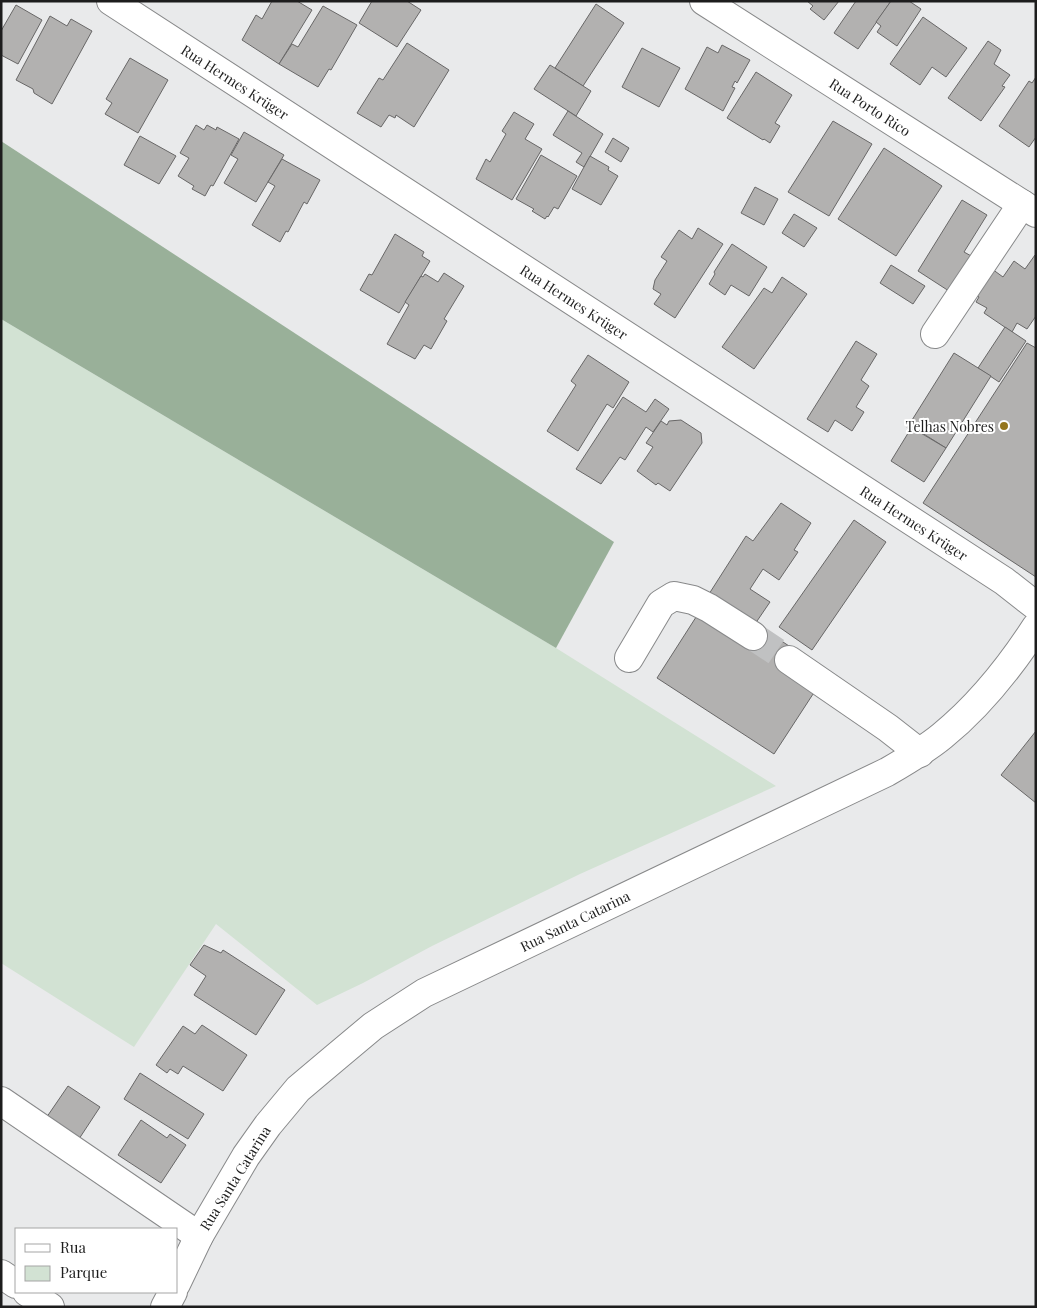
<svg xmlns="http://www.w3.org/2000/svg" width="1037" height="1308" font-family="'Playfair Display',serif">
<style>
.green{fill:#d2e2d3}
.forest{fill:#99b099}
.building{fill:#b2b1b0;stroke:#686767}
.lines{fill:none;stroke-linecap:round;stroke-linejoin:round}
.minor-tunnel{stroke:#c0c1c2;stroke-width:28;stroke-dasharray:28 14;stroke-linecap:butt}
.minor-casing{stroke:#88898a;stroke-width:30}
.major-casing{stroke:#88898a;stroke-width:30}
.minor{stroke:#fff;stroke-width:28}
.major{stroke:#fff;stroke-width:28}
.poi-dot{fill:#94751c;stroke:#fff;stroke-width:2}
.labels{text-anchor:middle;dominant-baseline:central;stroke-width:4;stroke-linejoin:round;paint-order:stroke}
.street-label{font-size:14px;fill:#1d1d1d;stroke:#fff}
.poi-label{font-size:14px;fill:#1d1d1d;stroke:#fff;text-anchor:end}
</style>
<rect width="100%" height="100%" fill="#e9eaeb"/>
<!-- green -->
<polygon class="green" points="1,319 556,648 776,786 580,874 432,946 363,983 317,1005 216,924 134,1047 1,963"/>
<!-- forest -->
<polygon class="forest" points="1,141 614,542 556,648 1,319"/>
<!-- building -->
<g class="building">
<polygon points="272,1 297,1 312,10 279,64 242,40 256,15 262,19"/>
<polygon points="372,1 407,1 421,10 397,47 359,23"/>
<polygon points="807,1 839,1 824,20 810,9 813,6"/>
<polygon points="856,1 891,1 858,49 834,33"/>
<polygon points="891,1 909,1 921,9 897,46 877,32 881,26 876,22"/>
<polygon points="596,4 624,23 583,86 555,68"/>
<polygon points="16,5 42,20 18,64 1,55 1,31"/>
<polygon points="323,6 357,25 331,70 329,69 318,87 279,64 292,44 298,47"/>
<polygon points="50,16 67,26 71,19 92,31 52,104 34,93 33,89 16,80"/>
<polygon points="923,17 967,48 946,77 932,67 920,85 890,64"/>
<polygon points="988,41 1001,50 994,64 1010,75 1002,86 1005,87 981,121 948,98"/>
<polygon points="407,43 449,70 414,127 396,115 395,118 389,115 381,127 357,113 379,78 383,80"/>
<polygon points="722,45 750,60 737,83 735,81 732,87 735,88 723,111 685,89 707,47 718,53"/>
<polygon points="642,48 680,68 659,107 622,87"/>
<polygon points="130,58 168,80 138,133 105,114 112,103 106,99"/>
<polygon points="550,65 591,91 576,116 534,89"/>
<polygon points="756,72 792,95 775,123 780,126 770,143 764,139 763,140 727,118"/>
<polygon points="1036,77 1036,137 1029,147 999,126 1029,81 1032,83"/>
<polygon points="568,111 603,134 584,167 576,162 582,153 553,135"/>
<polygon points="514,112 534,124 525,139 542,149 512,200 476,179 486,159 490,162 506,134 502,131"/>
<polygon points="833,121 872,144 829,216 788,192"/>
<polygon points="196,125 204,130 207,125 216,130 217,127 239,139 213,186 211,185 205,196 192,189 194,186 178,176 189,158 180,153"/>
<polygon points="244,132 284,155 256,202 224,183 238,159 231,155"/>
<polygon points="140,136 176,156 159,184 124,165"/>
<polygon points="613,138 629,148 621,162 605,152"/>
<polygon points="884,148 942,186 896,256 838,219"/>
<polygon points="541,155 577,176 558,209 554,207 548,217 547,216 545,219 532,211 534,209 516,199"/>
<polygon points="590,156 609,167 608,170 618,176 601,205 572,189"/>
<polygon points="282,159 320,180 307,204 304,202 288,232 286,231 280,242 252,225 275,186 268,182"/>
<polygon points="755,187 778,199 764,225 741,213"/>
<polygon points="962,200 987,215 964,252 973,257 952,293 918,271"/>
<polygon points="794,214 817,228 804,247 782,233"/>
<polygon points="698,228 723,244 675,318 654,304 661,294 653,289 655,280 667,261 661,257 679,230 692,239"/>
<polygon points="395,234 424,252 422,256 430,261 399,313 360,290 369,274 372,275"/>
<polygon points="732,244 767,267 749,296 731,285 725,295 709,284 715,274 714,272"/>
<polygon points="1035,255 1036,316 1027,329 1017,323 1012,332 984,313 987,308 976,302 979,297 975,294 992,269 1003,277 1014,261 1025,269"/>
<polygon points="891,265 925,286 913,304 880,283"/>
<polygon points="444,273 464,286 444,319 447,321 431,349 424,345 415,359 387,344 409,305 405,302 421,276 423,277 425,274 438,282"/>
<polygon points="782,277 807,294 754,369 722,347 764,288 772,293"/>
<polygon points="1005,327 1026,341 999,382 978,368"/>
<polygon points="856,341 877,354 861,380 869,386 856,407 864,412 852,431 835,420 828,432 807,419"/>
<polygon points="1027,343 1036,348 1036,577 923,503"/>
<polygon points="954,353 991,376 946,448 919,431 918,433 907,428"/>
<polygon points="588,355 629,382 613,408 607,404 578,451 547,431 576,385 571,381"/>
<polygon points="623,397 646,412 655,399 669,409 653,432 646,427 625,460 620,457 601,484 576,469"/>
<polygon points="681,420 701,433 702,443 670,491 658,483 656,485 637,471 653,447 646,443 661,421 667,425 669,421"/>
<polygon points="914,429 946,448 924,482 891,461 910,430"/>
<polygon points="781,503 811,523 794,550 798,552 779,580 763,569 750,589 770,602 755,624 709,594 746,536 753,541"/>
<polygon points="854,520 886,542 812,650 779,627"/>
<polygon points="698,614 759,626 795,650 815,691 774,754 657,678"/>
<polygon points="1036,731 1036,803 1001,775"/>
<polygon points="204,945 221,953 223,950 285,990 256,1035 194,995 206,976 190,965"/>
<polygon points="202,1025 247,1055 223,1091 183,1066 178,1074 170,1069 167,1073 156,1065 183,1026 195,1034"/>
<polygon points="140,1073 204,1114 188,1139 124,1099"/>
<polygon points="68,1086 100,1107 75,1145 42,1124"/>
<polygon points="141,1120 167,1138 170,1134 186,1145 161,1183 118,1155"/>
</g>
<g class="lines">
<!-- minor-tunnel -->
<polyline class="minor-tunnel" points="753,636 789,660"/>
<!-- minor casing -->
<g class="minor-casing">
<g id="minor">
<polyline points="111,1 1004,581 1036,606"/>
<polyline points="935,334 1022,204"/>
<polyline points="629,658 661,604 674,596 693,600 709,608 753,636"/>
<polyline points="789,660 888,728 920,753"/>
<polyline points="1,1101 199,1236"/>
<polyline points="1,1274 16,1284"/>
<polyline points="27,1292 50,1307"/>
</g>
</g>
<!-- major casing -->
<g class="major-casing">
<g id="major">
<polyline points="704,1 1036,213"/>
<path d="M 176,1284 L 199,1236 L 246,1156 L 268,1125 L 298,1089 L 336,1057 L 373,1026 L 424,993 L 887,772 C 906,761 925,750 942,736 C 979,706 1010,667 1036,627"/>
<polyline points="165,1307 173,1292"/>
</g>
</g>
<!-- minor -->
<use href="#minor" class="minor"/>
<!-- major -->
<use href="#major" class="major"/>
</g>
<!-- markers -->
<circle class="poi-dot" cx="1004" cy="426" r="5"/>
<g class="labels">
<!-- street labels -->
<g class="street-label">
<text transform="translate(235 82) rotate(33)">Rua Hermes Krüger</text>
<text transform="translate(870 107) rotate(33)">Rua Porto Rico</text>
<text transform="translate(574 302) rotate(33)">Rua Hermes Krüger</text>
<text transform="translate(914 523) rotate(33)">Rua Hermes Krüger</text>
<text transform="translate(575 921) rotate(-26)">Rua Santa Catarina</text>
<text transform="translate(235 1178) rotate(-58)">Rua Santa Catarina</text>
</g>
<!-- poi labels -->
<g class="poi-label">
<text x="994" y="426">Telhas Nobres</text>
</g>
</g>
<!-- border -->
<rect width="1037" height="1308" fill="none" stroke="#1d1d1d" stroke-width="5"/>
<!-- legend -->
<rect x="15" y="1228" width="162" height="65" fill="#ffffff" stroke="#a5a5a5"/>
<rect x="25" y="1244" width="25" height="8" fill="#ffffff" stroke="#a5a5a5"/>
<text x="60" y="1253" font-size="15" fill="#1d1d1d">Rua</text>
<rect x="25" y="1266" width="25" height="15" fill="#d2e2d3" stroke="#a5a5a5"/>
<text x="60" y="1278" font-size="15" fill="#1d1d1d">Parque</text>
</svg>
